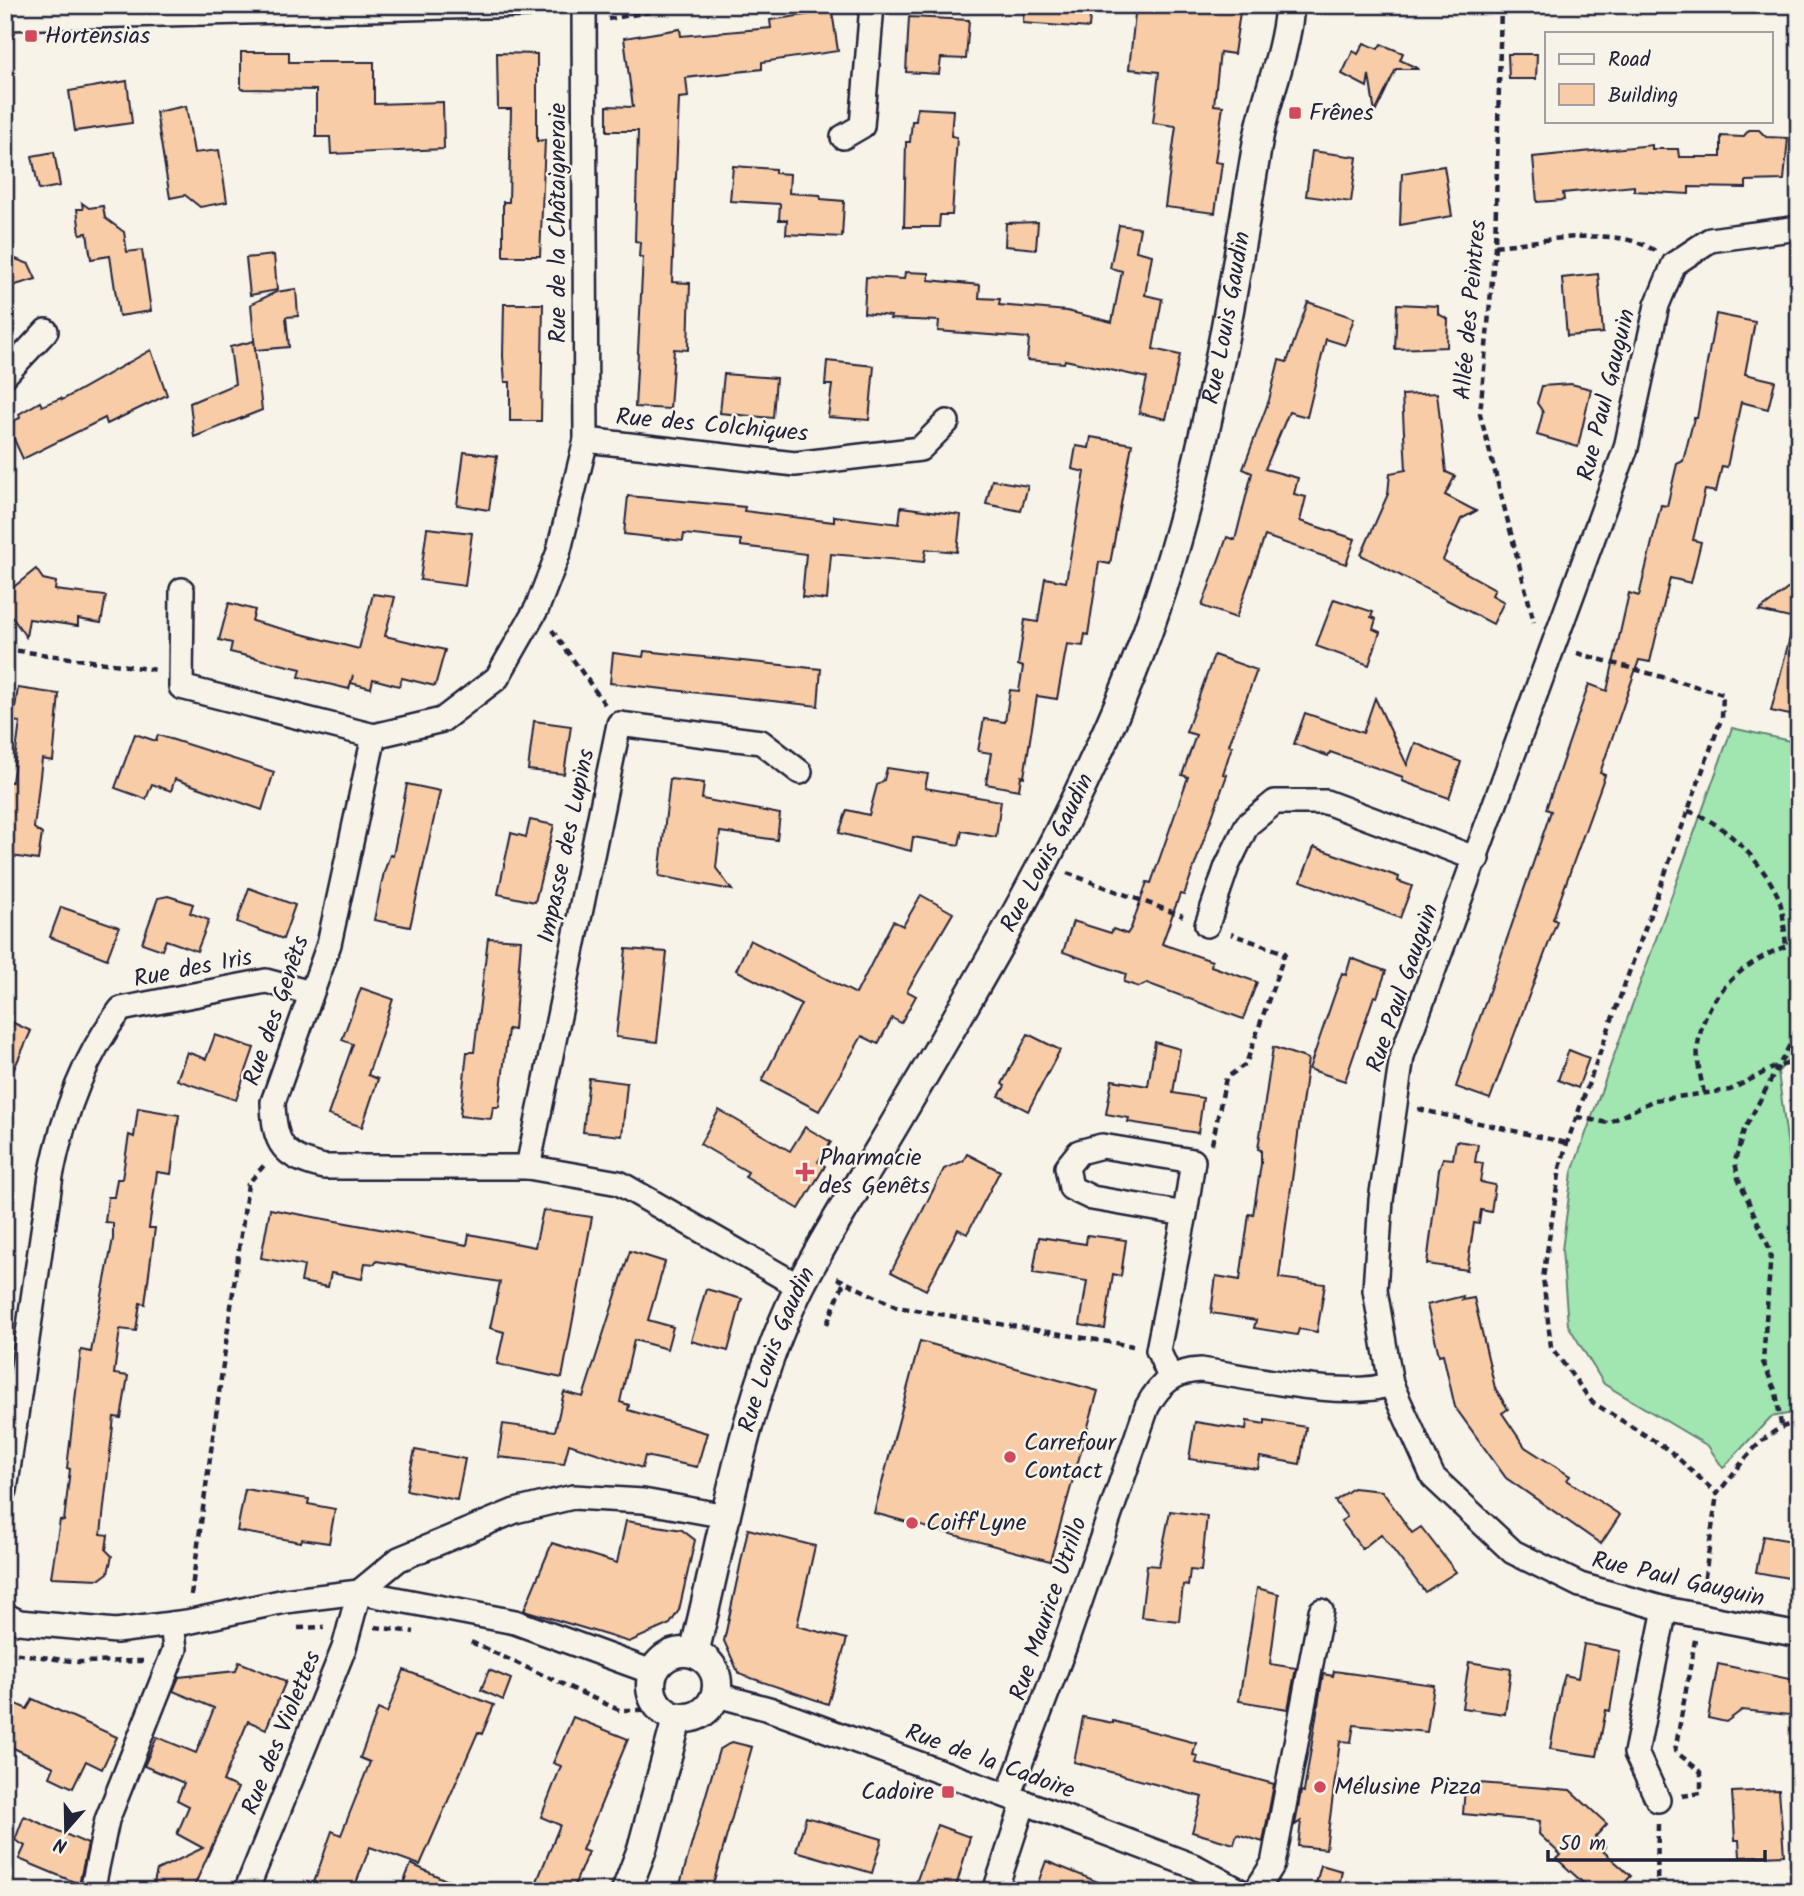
<svg xmlns="http://www.w3.org/2000/svg" width="1804" height="1896" font-family="Kalam,sans-serif">
<style>
.garden{fill:#a1e5b0;stroke:#628476;stroke-width:2}
.building{fill:#f7cca6;stroke:#22223b;stroke-width:2}
.lines{fill:none;stroke-linecap:round;stroke-linejoin:round}
.minor-casing{stroke:#22223b;stroke-width:28}
.tertiary-casing{stroke:#22223b;stroke-width:33}
.path{stroke:#22223b;stroke-width:4.5;stroke-dasharray:7 5;stroke-linecap:butt}
.minor{stroke:#f7f3e8;stroke-width:23}
.tertiary{stroke:#f7f3e8;stroke-width:28}
.poi-dot{fill:#d1495b;stroke:#f7f3e8;stroke-width:2.5}
.labels{text-anchor:middle;dominant-baseline:central;stroke-width:5;stroke-linejoin:round;paint-order:stroke}
.poi-label{font-size:24px;fill:#22223b;stroke:#f7f3e8;text-anchor:start}
.street-label{font-size:24px;fill:#22223b;stroke:#f7f3e8}
</style>
<rect width="100%" height="100%" fill="#f7f3e8"/>
<filter id="ink" filterUnits="userSpaceOnUse"><feTurbulence type="fractalNoise" baseFrequency=".0143" numOctaves="2"/><feDisplacementMap in="SourceGraphic" scale="14" xChannelSelector="R" yChannelSelector="G"/><feConvolveMatrix kernelMatrix="1 2 1 2 8 2 1 2 1" color-interpolation-filters="sRGB"/></filter>
<g filter="url(#ink)">
<!-- garden -->
<polygon class="garden" points="1732,728 1799,743 1799,1047 1778,1072 1799,1230 1799,1412 1771,1417 1723,1468 1708,1446 1604,1384 1568,1325 1562,1250 1572,1172"/>
<!-- building -->
<g class="building">
<polygon points="1024,5 1091,5 1089,28 1023,23"/>
<polygon points="1136,5 1241,5 1234,54 1220,52 1214,105 1223,106 1215,162 1222,163 1215,213 1165,207 1176,126 1153,123 1159,72 1129,69"/>
<polygon points="832,11 838,51 762,62 762,69 686,78 688,97 679,98 672,282 690,283 688,350 674,349 670,409 635,407 643,257 639,257 640,242 635,241 638,131 607,131 607,106 633,107 624,38 680,29 681,36 771,28 770,20"/>
<polygon points="909,17 969,20 966,59 941,58 939,74 906,72"/>
<polygon points="1364,43 1378,49 1381,44 1403,53 1400,60 1419,69 1396,69 1375,113 1369,75 1367,87 1342,74 1353,51 1358,54"/>
<polygon points="241,52 289,52 289,62 374,62 374,104 443,102 444,149 331,154 330,137 316,137 316,90 241,89"/>
<polygon points="497,53 537,54 537,141 545,140 540,256 503,256 503,202 509,202 511,109 498,109"/>
<polygon points="1508,54 1537,54 1536,79 1509,79"/>
<polygon points="127,81 132,123 75,131 69,91"/>
<polygon points="186,106 194,153 219,150 227,202 200,207 185,195 170,198 156,112"/>
<polygon points="917,108 953,110 951,136 957,137 952,215 940,215 939,227 904,227 906,142 910,142 912,121 916,121"/>
<polygon points="1749,130 1759,130 1766,137 1788,138 1784,180 1746,181 1746,188 1689,187 1689,194 1634,191 1634,186 1563,193 1564,200 1537,202 1533,157 1652,145 1652,149 1678,149 1679,157 1721,157 1721,136 1743,137"/>
<polygon points="1312,151 1357,157 1351,202 1306,196"/>
<polygon points="54,152 60,186 39,190 32,156"/>
<polygon points="733,166 775,169 775,173 790,174 789,193 820,195 821,199 844,201 842,237 786,234 787,220 779,220 780,204 730,201"/>
<polygon points="1444,166 1452,216 1400,225 1402,173"/>
<polygon points="82,203 89,208 103,206 105,218 124,232 127,252 142,250 151,311 119,316 110,256 91,259 87,233 80,234 77,209 83,209"/>
<polygon points="1038,222 1036,249 1005,246 1006,223"/>
<polygon points="1119,225 1140,228 1136,251 1152,255 1145,295 1162,299 1153,349 1180,355 1166,419 1139,413 1147,378 1065,360 1064,363 1027,360 1029,338 938,331 939,321 890,319 891,316 864,313 866,277 904,279 905,272 929,273 929,280 980,285 979,298 1000,299 999,305 1067,311 1112,322 1122,271 1110,268"/>
<polygon points="5,255 29,264 36,279 5,288"/>
<polygon points="274,255 277,290 250,295 246,258"/>
<polygon points="1598,274 1603,333 1567,336 1562,278"/>
<polygon points="296,289 298,316 286,317 289,347 255,350 251,304 276,292"/>
<polygon points="1308,302 1354,318 1345,345 1326,339 1307,417 1289,412 1265,469 1298,478 1294,494 1306,497 1300,521 1355,539 1346,564 1265,536 1236,618 1202,606 1227,537 1235,540 1252,473 1243,469 1269,400 1279,360 1287,362"/>
<polygon points="504,304 543,304 541,421 510,421 510,382 505,382 503,356"/>
<polygon points="1397,304 1438,306 1438,314 1448,319 1447,347 1395,349"/>
<polygon points="1716,314 1755,322 1745,374 1775,381 1768,409 1741,402 1727,467 1722,466 1716,492 1705,490 1693,540 1701,542 1691,583 1670,578 1650,662 1639,660 1600,773 1605,775 1553,919 1557,921 1490,1099 1456,1087 1551,811 1546,809 1589,684 1607,691 1629,593 1639,596 1661,505 1667,506 1677,464 1683,461 1694,418 1697,418"/>
<polygon points="254,341 262,410 194,437 190,403 235,384 230,347"/>
<polygon points="151,350 167,395 107,424 105,418 23,459 7,424 20,418 19,414 40,402 42,406 61,398 62,400"/>
<polygon points="827,361 874,366 869,420 828,417 832,385 825,385"/>
<polygon points="724,374 776,378 773,418 720,413"/>
<polygon points="1571,384 1591,389 1578,447 1537,435 1543,412 1537,403 1542,386"/>
<polygon points="1437,393 1446,472 1455,476 1445,495 1476,511 1461,519 1443,560 1495,589 1492,595 1504,602 1493,624 1361,555 1388,494 1390,473 1406,470 1402,395"/>
<polygon points="1091,437 1132,444 1110,564 1099,562 1088,635 1085,634 1083,646 1067,644 1057,699 1037,696 1024,777 1021,776 1019,790 986,784 991,753 978,751 984,719 1005,722 1010,690 1019,691 1023,667 1018,665 1025,620 1038,622 1045,578 1066,582 1085,472 1072,469 1076,446 1089,448"/>
<polygon points="464,452 497,456 489,510 457,505"/>
<polygon points="992,480 1028,486 1021,511 986,504"/>
<polygon points="628,496 745,507 744,511 834,522 834,516 899,524 901,507 961,515 957,552 926,549 924,562 831,554 827,600 802,597 806,554 741,546 741,540 684,534 683,541 624,534"/>
<polygon points="427,528 472,533 465,586 420,580"/>
<polygon points="36,569 43,579 56,582 55,590 106,596 101,623 78,619 78,626 29,619 26,637 5,607 5,594"/>
<polygon points="1799,580 1799,620 1759,611"/>
<polygon points="373,594 395,597 385,636 445,650 435,686 402,678 399,686 373,679 371,688 351,683 353,675 349,689 299,677 301,669 230,652 232,643 219,640 229,603 255,610 252,621 359,649"/>
<polygon points="1334,599 1373,612 1371,617 1376,619 1373,629 1380,632 1369,665 1316,646"/>
<polygon points="1791,633 1799,634 1799,717 1771,711"/>
<polygon points="644,651 821,669 818,706 610,683 613,653 643,657"/>
<polygon points="1214,655 1257,670 1229,745 1232,746 1223,774 1227,775 1184,895 1180,894 1162,944 1212,961 1211,966 1257,982 1243,1019 1147,983 1139,987 1124,982 1126,974 1063,952 1073,921 1111,933 1113,929 1127,934 1131,928 1147,882 1151,883 1188,777 1182,775 1196,735 1186,732"/>
<polygon points="18,688 59,694 53,761 42,759 34,828 42,834 38,860 5,855 5,781 12,782 20,722 13,721"/>
<polygon points="1375,698 1407,765 1415,743 1461,762 1449,798 1402,781 1403,777 1330,752 1328,756 1294,744 1305,713 1363,733"/>
<polygon points="534,721 571,726 564,774 528,770"/>
<polygon points="135,734 156,741 158,735 274,772 262,810 175,779 171,791 152,784 146,799 115,788"/>
<polygon points="887,768 928,774 925,788 1001,801 996,837 962,831 959,845 913,837 911,851 839,833 847,810 869,815 877,785 884,780"/>
<polygon points="670,779 704,783 702,799 780,814 777,840 720,832 716,868 732,890 659,876"/>
<polygon points="407,784 440,791 410,927 374,920 384,872 390,855 393,856"/>
<polygon points="530,820 554,825 535,902 498,894 511,833 526,837"/>
<polygon points="1314,847 1399,877 1398,881 1412,886 1400,918 1301,881"/>
<polygon points="249,888 295,905 283,939 237,922"/>
<polygon points="921,895 953,913 907,991 916,996 901,1023 892,1018 878,1044 862,1036 819,1111 762,1081 801,1004 736,970 750,940 856,994 893,921 903,926"/>
<polygon points="168,896 193,904 190,913 209,920 197,951 166,940 162,950 142,943 158,898"/>
<polygon points="61,907 119,927 107,959 50,937"/>
<polygon points="488,938 521,940 514,1030 508,1029 499,1107 493,1107 491,1119 460,1116 467,1052 474,1052"/>
<polygon points="626,949 667,952 657,1042 616,1037"/>
<polygon points="1351,958 1386,971 1377,997 1374,996 1345,1081 1309,1069 1342,973 1346,975"/>
<polygon points="361,988 393,999 368,1075 378,1079 362,1127 328,1115 353,1044 342,1040"/>
<polygon points="5,1019 31,1031 5,1089"/>
<polygon points="1028,1034 1060,1050 1028,1111 999,1096 1005,1086 1002,1084"/>
<polygon points="215,1035 254,1048 236,1100 177,1080 187,1052 206,1059"/>
<polygon points="1155,1042 1180,1049 1173,1093 1203,1098 1198,1133 1128,1122 1129,1118 1106,1114 1112,1080 1148,1086"/>
<polygon points="1273,1047 1308,1059 1279,1278 1325,1284 1317,1332 1299,1329 1297,1335 1254,1328 1256,1320 1211,1313 1216,1276 1240,1280 1249,1214 1253,1215 1261,1164 1261,1150 1258,1149"/>
<polygon points="1569,1050 1589,1058 1578,1088 1558,1080"/>
<polygon points="589,1078 627,1083 622,1136 583,1132"/>
<polygon points="138,1108 179,1115 171,1174 157,1172 149,1228 155,1228 145,1304 140,1303 136,1331 120,1329 114,1374 128,1376 121,1418 114,1417 101,1534 108,1535 106,1550 112,1556 108,1573 100,1579 51,1577 60,1520 64,1521 70,1469 67,1468 81,1350 91,1352 113,1239 113,1223 105,1222 108,1197 114,1197 117,1179 122,1179 129,1135 134,1137"/>
<polygon points="719,1110 790,1151 805,1127 831,1142 818,1162 825,1166 799,1209 745,1177 748,1172 700,1144"/>
<polygon points="1456,1141 1478,1144 1475,1162 1483,1163 1480,1182 1495,1185 1491,1212 1481,1210 1479,1224 1474,1223 1467,1270 1427,1264 1439,1169 1443,1158 1453,1159"/>
<polygon points="967,1154 1000,1171 967,1234 958,1229 926,1290 891,1272 944,1169 963,1161"/>
<polygon points="270,1209 467,1245 469,1234 535,1247 543,1210 592,1217 562,1378 497,1364 504,1332 490,1328 500,1282 376,1261 375,1264 365,1263 362,1279 331,1273 328,1287 301,1282 304,1266 261,1258"/>
<polygon points="1087,1235 1126,1240 1121,1276 1113,1274 1105,1329 1080,1325 1087,1281 1033,1273 1039,1237 1086,1244"/>
<polygon points="630,1251 665,1262 648,1320 673,1327 667,1349 634,1340 620,1402 629,1405 628,1410 707,1433 697,1467 645,1456 642,1468 569,1444 564,1464 498,1457 503,1424 555,1431 564,1392 583,1397"/>
<polygon points="706,1289 742,1299 728,1351 691,1341"/>
<polygon points="1463,1296 1462,1300 1474,1298 1495,1388 1508,1409 1502,1413 1525,1447 1570,1476 1567,1480 1620,1515 1601,1544 1506,1478 1455,1407 1443,1354 1439,1355 1427,1305"/>
<polygon points="920,1341 1098,1391 1050,1561 874,1513"/>
<polygon points="1265,1420 1306,1427 1300,1464 1260,1457 1258,1469 1189,1459 1195,1422 1246,1430 1247,1421 1265,1424"/>
<polygon points="415,1450 465,1459 457,1500 406,1490"/>
<polygon points="1353,1488 1382,1491 1412,1533 1421,1527 1456,1572 1425,1592 1381,1534 1362,1549 1341,1521 1347,1517 1335,1501"/>
<polygon points="245,1489 309,1499 308,1504 335,1509 329,1543 302,1539 301,1542 237,1531"/>
<polygon points="1170,1511 1207,1516 1201,1571 1190,1570 1188,1586 1183,1585 1179,1621 1141,1617 1147,1565 1159,1566"/>
<polygon points="626,1521 682,1530 695,1540 679,1610 670,1624 629,1642 524,1610 552,1543 617,1563"/>
<polygon points="748,1529 815,1546 797,1626 847,1639 828,1704 739,1674 724,1641"/>
<polygon points="1763,1536 1799,1542 1799,1580 1756,1572"/>
<polygon points="1257,1588 1279,1594 1270,1664 1296,1668 1288,1709 1239,1701"/>
<polygon points="1584,1644 1620,1651 1610,1711 1606,1710 1597,1756 1550,1749 1561,1688 1565,1675 1578,1678"/>
<polygon points="239,1662 286,1681 266,1729 248,1721 223,1781 238,1788 192,1891 152,1891 157,1870 203,1848 177,1834 189,1806 177,1800 184,1783 144,1766 157,1737 196,1753 214,1708 173,1691 179,1677 236,1671"/>
<polygon points="1469,1662 1511,1669 1505,1714 1462,1708"/>
<polygon points="1718,1664 1799,1681 1799,1716 1742,1710 1726,1722 1708,1718"/>
<polygon points="404,1670 494,1705 482,1734 478,1732 420,1865 370,1847 353,1891 311,1891 332,1831 341,1835 370,1762 360,1758 378,1709 387,1713"/>
<polygon points="489,1670 511,1679 503,1700 481,1690"/>
<polygon points="1334,1671 1434,1685 1427,1732 1354,1725 1351,1742 1340,1741 1326,1849 1298,1846 1301,1821 1295,1825 1301,1791 1304,1792 1323,1674 1333,1676"/>
<polygon points="5,1699 27,1709 33,1699 117,1737 102,1769 86,1761 73,1788 50,1777 54,1767 5,1744"/>
<polygon points="573,1717 628,1739 582,1850 588,1852 572,1891 533,1891 560,1825 541,1817 561,1766 553,1763"/>
<polygon points="1083,1717 1113,1723 1113,1721 1196,1743 1193,1755 1198,1756 1196,1763 1274,1784 1263,1842 1237,1834 1234,1844 1192,1832 1202,1797 1074,1762"/>
<polygon points="732,1742 752,1747 711,1891 678,1891 719,1750"/>
<polygon points="1479,1783 1570,1790 1607,1824 1595,1837 1606,1847 1603,1851 1631,1876 1617,1891 1592,1891 1557,1859 1561,1855 1539,1834 1540,1821 1463,1814 1465,1787 1479,1787"/>
<polygon points="1779,1790 1784,1855 1740,1857 1739,1840 1735,1840 1732,1792"/>
<polygon points="24,1816 88,1844 79,1884 19,1859 25,1846 15,1840"/>
<polygon points="806,1817 882,1839 872,1873 796,1851"/>
<polygon points="937,1825 970,1837 955,1891 913,1891"/>
<polygon points="1046,1861 1118,1890 1117,1891 1035,1891"/>
<polygon points="411,1864 470,1891 400,1891"/>
<polygon points="1321,1865 1342,1871 1338,1891 1314,1891"/>
</g>
<g class="lines">
<!-- minor casing -->
<g class="minor-casing">
<g id="minor">
<polyline points="5,18 527,5"/>
<polyline points="843,137 862,126 872,5"/>
<polyline points="1799,228 1710,240 1674,264 1657,305 1626,448 1402,1056 1381,1200 1375,1290 1391,1384 1433,1477 1513,1552 1580,1585 1665,1609 1799,1635"/>
<polyline points="5,375 46,331"/>
<polyline points="586,440 795,464 920,449 947,422"/>
<polyline points="182,590 181,687 374,736 442,720 497,678 537,608 558,554 586,440 584,5"/>
<path d="M 374,736 L 329,944 L 273,1102 C 274,1145 283,1157 324,1167 L 528,1167 L 619,1183 L 800,1287"/>
<polyline points="1207,925 1227,866 1247,825 1275,802 1326,802 1477,859"/>
<polyline points="528,1167 619,724 761,742 800,772"/>
<polyline points="1170,1377 1158,1350 1185,1214 1092,1198 1071,1188 1067,1167 1079,1152 1102,1146 1193,1161 1185,1214"/>
<path d="M 5,1490 L 51,1176 C 63,1116 83,1057 121,1009 L 266,981 L 311,993"/>
<polyline points="359,1592 399,1559 515,1511 573,1497 643,1501 726,1516"/>
<polyline points="5,1615 19,1622 116,1631 187,1622 285,1601 359,1592 515,1622 652,1672"/>
<polyline points="717,1695 769,1709 1037,1807 1196,1867 1240,1891"/>
<path d="M 1008,1796 L 1064,1648 L 1147,1407 C 1160,1383 1174,1371 1201,1370 C 1250,1377 1347,1400 1391,1384"/>
<polyline points="1658,1800 1636,1753 1665,1609"/>
<polyline points="92,1891 107,1820 175,1649 172,1624"/>
<polyline points="246,1891 344,1648 359,1592"/>
<polyline points="995,1891 1024,1802"/>
<polyline points="1256,1891 1273,1864 1321,1611"/>
</g>
</g>
<!-- tertiary casing -->
<g class="tertiary-casing">
<g id="tertiary">
<circle cx="684" cy="1685" r="33"/>
<path id="s1" d="M 694,1653 C 725,1531 743,1401 799,1288 C 827,1232 862,1180 893,1127 C 980,980 1068,832 1132,673 C 1200,503 1228,320 1258,140 C 1266,97 1285,55 1289,11"/>
<polyline points="626,1891 642,1849 677,1719"/>
</g>
</g>
<!-- path -->
<g class="path">
<polyline points="1501,5 1495,246 1480,414 1534,622"/>
<polyline points="608,19 692,5"/>
<path d="M 1495,246 C 1542,242 1616,224 1655,251"/>
<polyline points="552,630 606,706"/>
<polyline points="5,649 156,670"/>
<path d="M 1577,653 L 1723,694 L 1722,717 L 1567,1143 L 1560,1168 L 1543,1278 L 1551,1347 L 1592,1402 L 1669,1450 L 1717,1494 C 1740,1467 1762,1428 1799,1422"/>
<path d="M 1688,811 C 1722,821 1760,860 1776,892 C 1784,907 1784,928 1786,946"/>
<polyline points="1067,873 1183,916"/>
<path d="M 1704,1093 C 1701,1078 1696,1061 1698,1045 C 1705,991 1750,956 1799,942"/>
<polyline points="1418,1109 1567,1143"/>
<polyline points="1577,1117 1608,1123 1654,1100 1730,1090 1775,1067 1799,1061"/>
<polyline points="1212,1144 1226,1078 1246,1064 1285,953 1231,934"/>
<polyline points="837,1278 897,1307 1133,1346"/>
<polyline points="827,1324 844,1282"/>
<polyline points="1781,1425 1776,1392 1763,1362 1771,1252 1738,1178 1735,1161 1744,1130 1799,1028"/>
<polyline points="1703,1590 1717,1494"/>
<polyline points="191,1595 248,1184 266,1163"/>
<polyline points="375,1627 414,1632"/>
<polyline points="298,1628 324,1627"/>
<polyline points="471,1642 619,1710 651,1710"/>
<polyline points="5,1652 78,1662 143,1661"/>
<polyline points="1682,1796 1701,1793 1701,1772 1675,1751 1695,1640"/>
<polyline points="1657,1891 1658,1823"/>
</g>
<!-- minor -->
<use href="#minor" class="minor"/>
<!-- tertiary -->
<use href="#tertiary" class="tertiary"/>
</g>
</g>
<!-- markers -->
<g class="poi-dot">
<rect x="24" y="29" width="14" height="14" rx="3.5"/>
<rect x="1288" y="106" width="14" height="14" rx="3.5"/>
<path d="M801.5 1161.5h7v7h7v7h-7v7h-7v-7h-7v-7h7z"/>
<circle cx="1010" cy="1457" r="7"/>
<circle cx="912" cy="1523" r="7"/>
<circle cx="1320" cy="1787" r="7"/>
<rect x="941" y="1785" width="14" height="14" rx="3.5"/>
</g>
<g class="labels">
<!-- poi labels -->
<g class="poi-label">
<text x="45" y="36">Hortensias</text>
<text x="1309" y="113">Frênes</text>
<text x="819" y="1158">Pharmacie<tspan x="819" dy="28">des Genêts</tspan></text>
<text x="1024" y="1443">Carrefour<tspan x="1024" dy="28">Contact</tspan></text>
<text x="926" y="1523">Coiff'Lyne</text>
<text x="1334" y="1787">Mélusine Pizza</text>
<text x="934" y="1792" text-anchor="end">Cadoire</text>
</g>
<!-- street labels -->
<g class="street-label">
<text transform="translate(558 223) rotate(-90)">Rue de la Châtaigneraie</text>
<text transform="translate(1471 310) rotate(-85)">Allée des Peintres</text>
<text stroke="none"><textPath href="#s1" startOffset="1449">Rue Louis Gaudin</textPath></text>
<text transform="translate(1607 395) rotate(-76)">Rue Paul Gauguin</text>
<text transform="translate(712 426) rotate(5)">Rue des Colchiques</text>
<text transform="translate(567 846) rotate(-78)">Impasse des Lupins</text>
<text stroke="none"><textPath href="#s1" startOffset="882">Rue Louis Gaudin</textPath></text>
<text transform="translate(193 969) rotate(-11)">Rue des Iris</text>
<text transform="translate(1403 988) rotate(-71)">Rue Paul Gauguin</text>
<text transform="translate(277 1011) rotate(-71)">Rue des Genêts</text>
<text stroke="none"><textPath href="#s1" startOffset="315">Rue Louis Gaudin</textPath></text>
<text transform="translate(1678 1580) rotate(13)">Rue Paul Gauguin</text>
<text transform="translate(1049 1609) rotate(-71)">Rue Maurice Utrillo</text>
<text transform="translate(282 1733) rotate(-68)">Rue des Violettes</text>
<text transform="translate(990 1762) rotate(20)">Rue de la Cadoire</text>
</g>
</g>
<!-- margin -->
<rect width="1804" height="1896" fill="none" stroke="#f7f3e8" stroke-width="28"/>
<rect x="14" y="14" width="1776" height="1868" fill="none" stroke="#22223b" stroke-width="2.5" filter="url(#ink)"/>
<!-- legend -->
<rect x="1545" y="32" width="228" height="91" fill="#f7f3e8" stroke="#a29fa3" stroke-width="2"/>
<rect x="1559" y="54" width="35" height="10" fill="#f7f3e8" stroke="#a29fa3" stroke-width="2"/>
<text x="1608" y="66" font-size="21" fill="#22223b">Road</text>
<rect x="1559" y="84" width="35" height="21" fill="#f7cca6" stroke="#a29fa3" stroke-width="2"/>
<text x="1608" y="102" font-size="21" fill="#22223b">Building</text>
<!-- north arrow -->
<g transform="translate(66 1830) rotate(200)" stroke="#f7f3e8" stroke-width="5" paint-order="stroke">
<path d="M0-5L12 26L0 18L-12 26Z" fill="#22223b"/>
<text y="-10" font-size="19" font-weight="bold" text-anchor="middle" fill="#22223b">N</text>
</g>
<!-- scale -->
<path d="M1548 1850v10h217v-10" fill="none" stroke="#22223b" stroke-width="3.5"/>
<text x="1559" y="1850" font-size="21" fill="#22223b" stroke="#f7f3e8" stroke-width="5" paint-order="stroke">50 m</text>
</svg>
